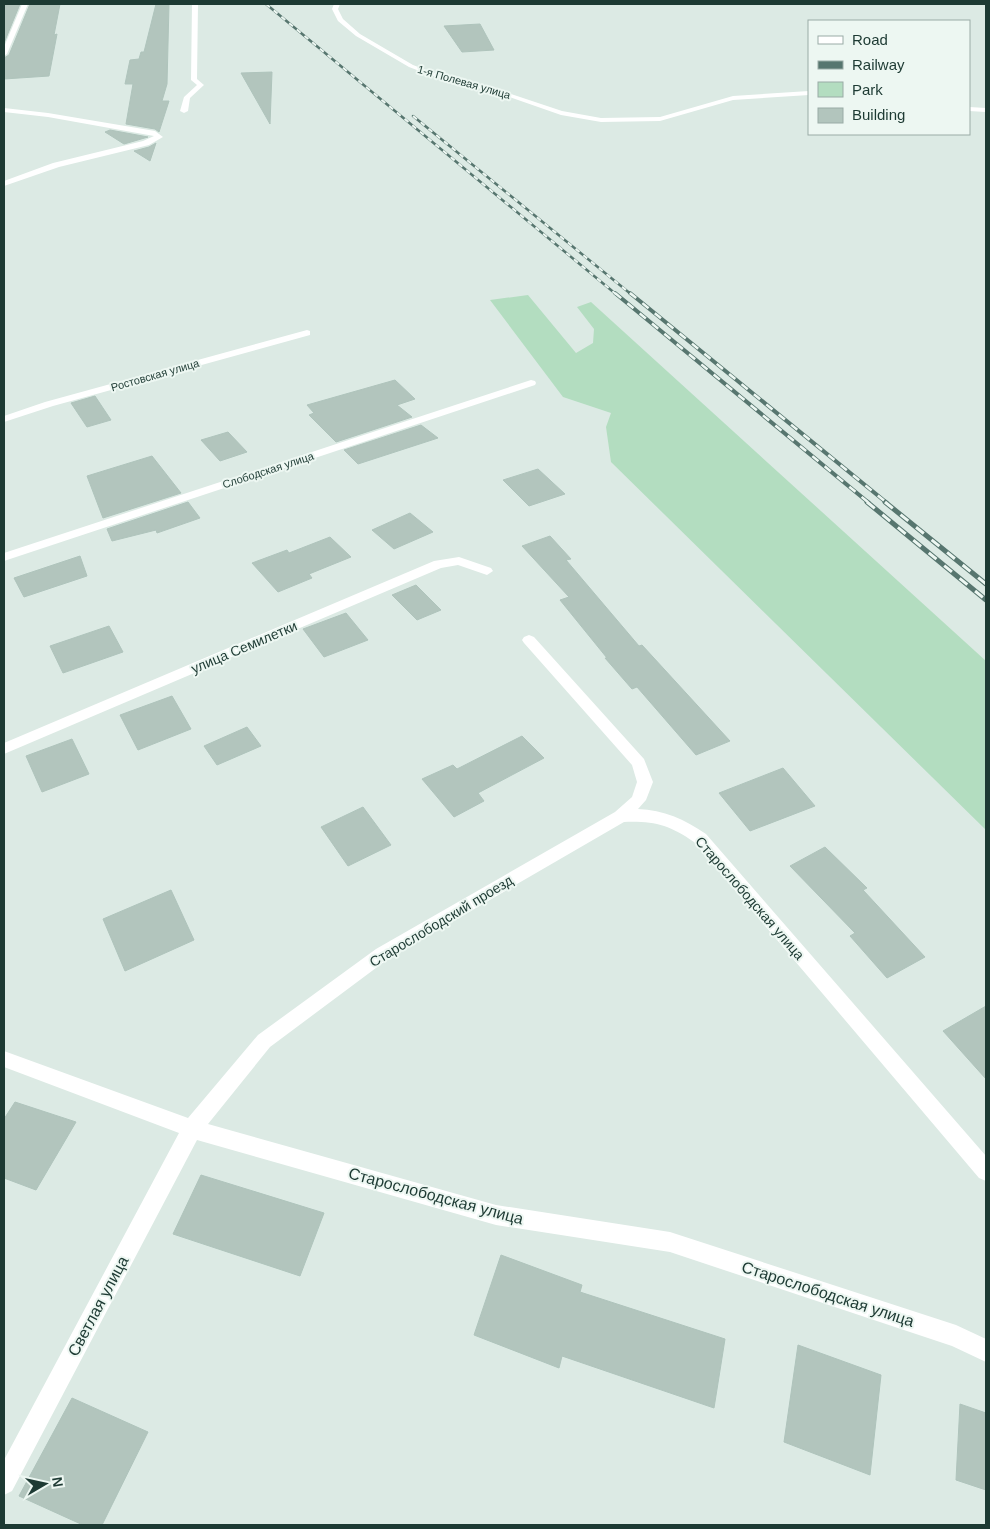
<svg xmlns="http://www.w3.org/2000/svg" width="990" height="1529" font-family="Arial,sans-serif">
<style>
.green{fill:#b3ddc0}
.building{fill:#b2c5bd;stroke:#afc4bc}
.lines{fill:none;stroke-linecap:round;stroke-linejoin:round}
.minor{fill:#fff;fill-rule:evenodd}
.rail-far2-casing{stroke:#57766f;stroke-width:2.5}
.rail-far1-casing{stroke:#57766f;stroke-width:4}
.rail-casing{stroke:#57766f;stroke-width:5}
.rail-far2{stroke:#edf7f2;stroke-width:2;stroke-dasharray:5;stroke-linecap:butt}
.rail-far1{stroke:#edf7f2;stroke-width:2.5;stroke-dasharray:8;stroke-linecap:butt}
.rail{stroke:#edf7f2;stroke-width:3;stroke-dasharray:10;stroke-linecap:butt}
.labels{text-anchor:middle;dominant-baseline:central;stroke-width:4;stroke-linejoin:round;paint-order:stroke}
.far-street-label{font-size:11px;fill:#1d3a33;stroke:#edf7f2}
.street-label{font-size:14px;fill:#1d3a33;stroke:#edf7f2}
.near-street-label{font-size:16px;fill:#1d3a33;stroke:#edf7f2}
</style>
<rect width="100%" height="100%" fill="#dceae4"/>
<!-- green -->
<polygon class="green" points="528,295 576,353 593,343 594,329 577,307 591,302 986,661 986,830 611,462 606,427 611,413 563,397 490,300"/>
<!-- building -->
<g class="building">
<polygon points="4,4 20,4 4,43"/>
<polygon points="30,4 60,4 54,35 57,34 49,76 4,79 4,58 9,55"/>
<polygon points="156,4 169,4 167,84 162,101 169,101 159,132 155,129 126,124 133,84 125,84 130,60 139,59 141,52 144,52"/>
<polygon points="480,24 494,50 462,52 444,26"/>
<polygon points="272,72 270,124 241,73"/>
<polygon points="110,130 148,137 124,144 105,132"/>
<polygon points="156,143 150,161 134,151 149,147"/>
<polygon points="395,380 415,399 397,405 412,417 336,442 309,415 314,413 307,405"/>
<polygon points="95,396 111,420 87,427 71,403"/>
<polygon points="421,425 438,438 358,464 344,450"/>
<polygon points="228,432 247,452 220,461 201,440"/>
<polygon points="152,456 181,493 103,518 87,476"/>
<polygon points="538,469 565,494 529,506 503,480"/>
<polygon points="188,502 200,518 157,533 156,530 112,541 107,529"/>
<polygon points="410,513 433,532 394,549 372,530"/>
<polygon points="550,536 571,559 566,560 639,646 642,645 730,741 696,755 637,687 632,689 605,658 607,658 560,600 569,597 522,546"/>
<polygon points="330,537 351,557 309,574 312,578 278,592 252,563 287,550 289,553"/>
<polygon points="80,556 87,576 24,597 14,578"/>
<polygon points="416,585 441,610 417,620 392,595"/>
<polygon points="346,613 368,640 324,657 303,629"/>
<polygon points="109,626 123,652 63,673 50,646"/>
<polygon points="172,696 191,729 138,750 120,715"/>
<polygon points="247,727 261,746 217,765 204,746"/>
<polygon points="522,736 544,758 478,793 484,801 454,817 422,779 453,765 457,769"/>
<polygon points="72,739 89,774 42,792 26,756"/>
<polygon points="783,768 815,806 750,831 719,793"/>
<polygon points="363,807 391,845 348,866 321,827"/>
<polygon points="825,847 867,888 863,890 925,957 887,978 850,936 855,933 790,866"/>
<polygon points="171,890 194,940 125,971 103,919"/>
<polygon points="986,1006 986,1079 943,1031"/>
<polygon points="15,1102 76,1122 36,1190 4,1178 4,1119"/>
<polygon points="201,1175 324,1213 300,1276 173,1234"/>
<polygon points="501,1255 582,1285 580,1292 725,1339 714,1408 562,1356 559,1368 474,1335"/>
<polygon points="798,1345 881,1375 870,1475 784,1442"/>
<polygon points="72,1398 148,1432 102,1525 83,1525 19,1496"/>
<polygon points="960,1404 986,1413 986,1490 956,1480"/>
</g>
<g class="lines">
<!-- minor -->
<g class="minor">
<polygon points="22,4 28,4 7,54 4,56 4,47"/>
<polygon points="192,4 198,4 197,79 204,85 190,98 188,111 184,113 180,111 184,97 197,85 191,80"/>
<polygon points="334,4 340,4 338,9 343,19 360,34 413,65 434,73 508,93 562,111 601,118 660,117 733,96 809,91 809,95 733,100 660,121 601,122 561,115 504,95 430,75 409,67 356,36 338,21 332,9"/>
<polygon points="969,107 986,108 986,112 969,111"/>
<polygon points="4,108 48,113 155,131 163,137 149,145 59,167 4,186 4,181 53,163 143,141 154,136 48,117 4,112"/>
<polygon points="307,330 310,331 310,335 53,406 4,422 4,416 45,402"/>
<polygon points="531,380 535,381 536,383 535,385 4,561 4,553"/>
<polygon points="459,557 491,568 493,571 487,575 458,565 441,568 4,754 4,743 434,561"/>
<path d="M 529,635 L 534,637 L 644,759 L 653,782 L 646,800 L 638,809 C 664,810 684,819 706,834 L 986,1156 L 986,1181 L 979,1178 L 694,842 C 669,825 655,821 624,822 L 388,959 L 270,1047 L 208,1124 L 496,1205 L 670,1232 L 956,1325 L 986,1339 L 986,1362 L 952,1346 L 670,1252 L 496,1225 L 197,1140 L 12,1491 L 4,1495 L 4,1460 L 179,1133 L 4,1067 L 4,1051 L 188,1118 L 258,1035 L 376,949 L 615,812 L 632,797 L 637,782 L 632,765 L 524,643 L 522,640 L 524,637 Z"/>
</g>
<!-- rail-far2 casing -->
<g class="rail-far2-casing">
<g id="rail-far2">
<polyline points="266,4 617,295"/>
<polyline points="413,116 632,295"/>
</g>
</g>
<!-- rail-far1 casing -->
<g class="rail-far1-casing">
<g id="rail-far1">
<polyline points="615,293 869,503"/>
<polyline points="630,293 887,503"/>
</g>
</g>
<!-- rail casing -->
<g class="rail-casing">
<g id="rail">
<polyline points="867,502 986,600"/>
<polyline points="885,502 986,584"/>
</g>
</g>
<!-- rail-far2 -->
<use href="#rail-far2" class="rail-far2"/>
<!-- rail-far1 -->
<use href="#rail-far1" class="rail-far1"/>
<!-- rail -->
<use href="#rail" class="rail"/>
</g>
<g class="labels">
<!-- far-street labels -->
<g class="far-street-label">
<text transform="translate(464 82) rotate(16)">1-я Полевая улица</text>
<text transform="translate(155 375) rotate(-16)">Ростовская улица</text>
<text transform="translate(268 470) rotate(-18)">Слободская улица</text>
</g>
<!-- street labels -->
<g class="street-label">
<text transform="translate(244 647) rotate(-23)">улица Семилетки</text>
<text transform="translate(750 898) rotate(49)">Старослободская улица</text>
<text transform="translate(441 921) rotate(-31)">Старослободский проезд</text>
</g>
<!-- near-street labels -->
<g class="near-street-label">
<text transform="translate(436 1196) rotate(15)">Старослободская улица</text>
<text transform="translate(828 1294) rotate(18)">Старослободская улица</text>
<text transform="translate(98 1306) rotate(-62)">Светлая улица</text>
</g>
</g>
<!-- border -->
<rect width="990" height="1529" fill="none" stroke="#1d3a33" stroke-width="10"/>
<!-- legend -->
<rect x="808" y="20" width="162" height="115" fill="#edf7f2" stroke="#9aaba6"/>
<rect x="818" y="36" width="25" height="8" fill="#ffffff" stroke="#9aaba6"/>
<text x="852" y="45" font-size="15" fill="#1d3a33">Road</text>
<rect x="818" y="61" width="25" height="8" fill="#57766f" stroke="#9aaba6"/>
<text x="852" y="70" font-size="15" fill="#1d3a33">Railway</text>
<rect x="818" y="82" width="25" height="15" fill="#b3ddc0" stroke="#9aaba6"/>
<text x="852" y="95" font-size="15" fill="#1d3a33">Park</text>
<rect x="818" y="108" width="25" height="15" fill="#b2c5bd" stroke="#9aaba6"/>
<text x="852" y="120" font-size="15" fill="#1d3a33">Building</text>
<!-- north arrow -->
<g transform="translate(45 1484) rotate(81)" stroke="#edf7f2" stroke-width="4" paint-order="stroke">
<path d="M0-4L9 19L0 12L-9 19Z" fill="#1d3a33"/>
<text y="-8" font-size="14" font-weight="bold" text-anchor="middle" fill="#1d3a33">N</text>
</g>
</svg>
